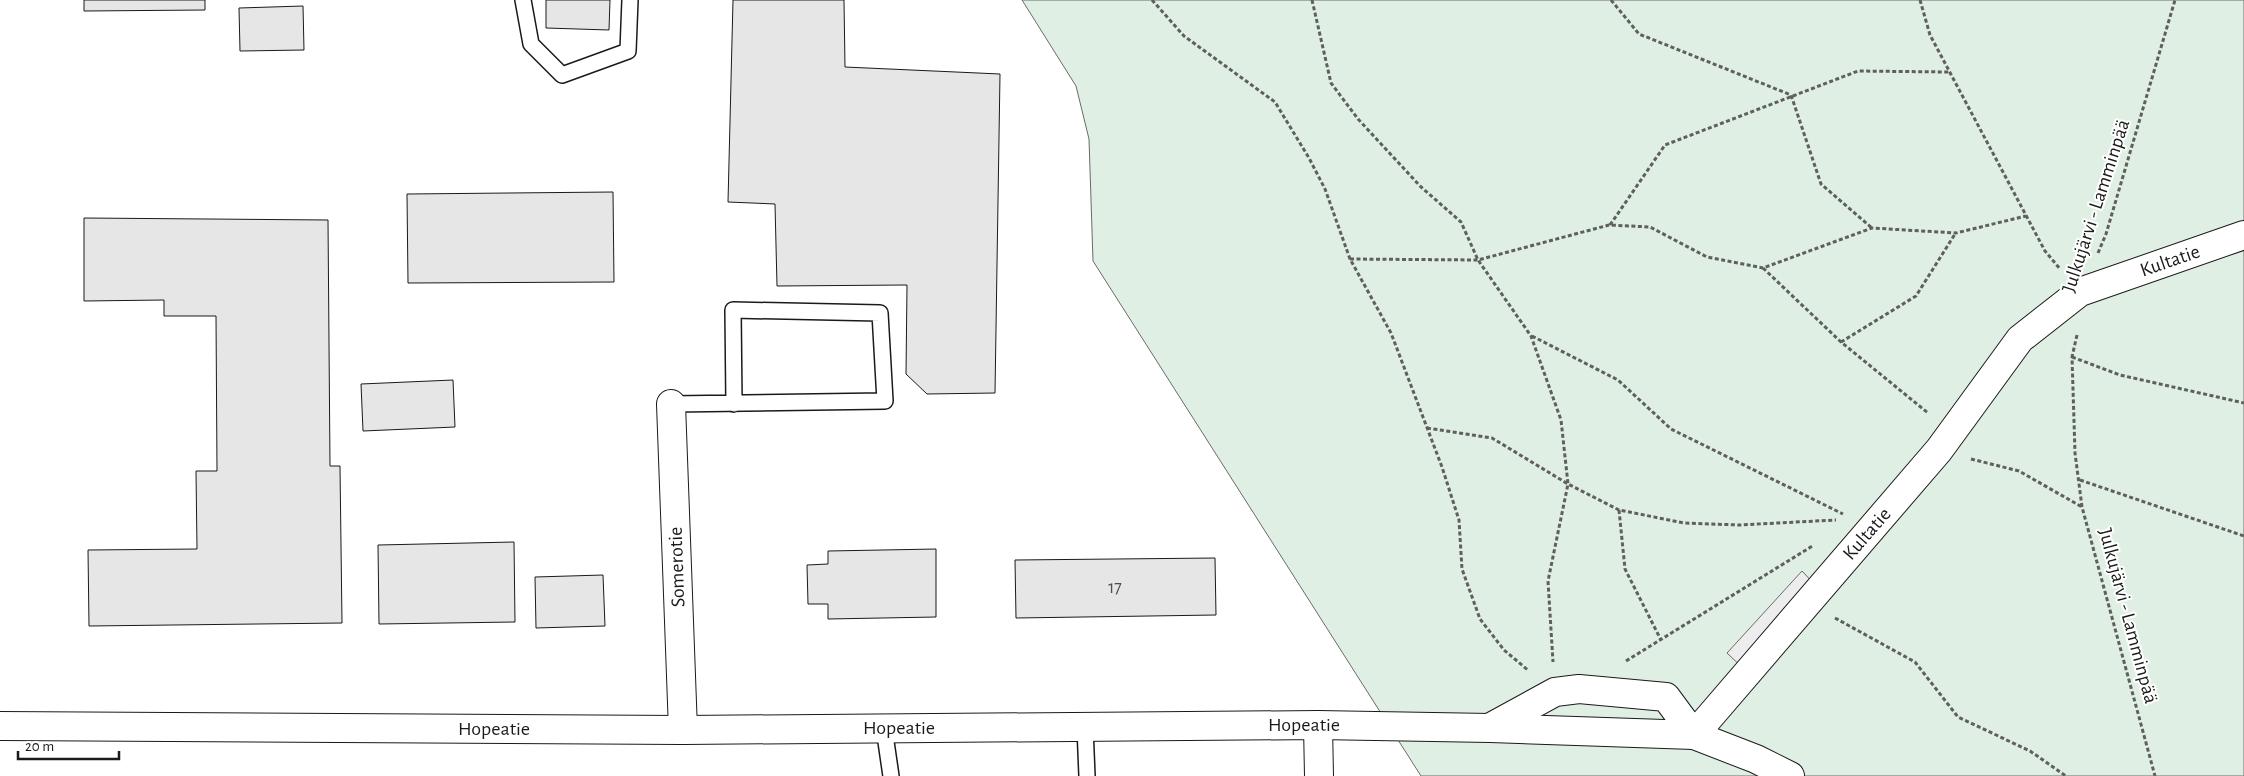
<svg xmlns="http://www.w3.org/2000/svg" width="2244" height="776" font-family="'Alegreya Sans',sans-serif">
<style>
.green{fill:#e0efe3;stroke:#6a6a6a}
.parking{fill:#ededed;stroke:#6a6a6a}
.building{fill:#e6e6e6;stroke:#1a1a1a}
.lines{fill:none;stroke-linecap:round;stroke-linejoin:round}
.service-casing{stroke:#1a1a1a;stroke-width:18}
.minor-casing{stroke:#1a1a1a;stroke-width:30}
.path{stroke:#5f5f5f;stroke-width:3;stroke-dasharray:4 2.5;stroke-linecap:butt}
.service{stroke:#fff;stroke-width:15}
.minor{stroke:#fff;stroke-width:28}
.labels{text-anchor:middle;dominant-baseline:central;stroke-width:4;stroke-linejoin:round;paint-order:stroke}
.number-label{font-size:18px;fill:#4d4d4d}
.street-label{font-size:20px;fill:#1a1a1a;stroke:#fff}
</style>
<rect width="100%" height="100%" fill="#fff"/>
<!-- green -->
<polygon class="green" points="1022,0 2244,0 2244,776 1421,776 1093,261 1089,139 1076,86"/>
<!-- parking -->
<polygon class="parking" points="1802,571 1817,587 1745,670 1727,653"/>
<!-- building -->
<g class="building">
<polygon points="84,0 205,0 205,10 84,11"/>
<polygon points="546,0 610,0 609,30 546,28"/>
<polygon points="733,0 844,0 845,67 1000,74 995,393 927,394 906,374 907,285 777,286 775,204 728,202"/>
<polygon points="303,6 304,50 240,51 239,8"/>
<polygon points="613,192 614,282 408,283 407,194"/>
<polygon points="84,218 328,220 330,466 340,466 342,623 89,626 88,550 197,549 196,471 217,471 216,316 164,316 164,300 84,301"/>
<polygon points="453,380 455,427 363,431 361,384"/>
<polygon points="514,542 515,622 379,624 378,545"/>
<polygon points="936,549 936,617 828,619 828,604 808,604 807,565 828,564 828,551"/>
<polygon points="1215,558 1216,615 1016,618 1015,560"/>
<polygon points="603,575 605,626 536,628 535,577"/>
</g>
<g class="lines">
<!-- service casing -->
<g class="service-casing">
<g id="service">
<polyline points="523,0 531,44 562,75 628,51 630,0"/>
<polyline points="671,404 885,401 880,313 733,310 734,404"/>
<polyline points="1085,727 1087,776"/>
<polyline points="884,728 891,776"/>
</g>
</g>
<!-- minor casing -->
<g class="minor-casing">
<g id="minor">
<polyline points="671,404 683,730"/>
<polyline points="1318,725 1319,776"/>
<polyline points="0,726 683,730 1318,725 1490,728 1694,735 1756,759 1790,776"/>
<polyline points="1491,727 1555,692 1579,689 1666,697 1694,735 1939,450 2020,339 2080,292 2244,235"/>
</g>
</g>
<!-- path -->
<g class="path">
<polyline points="1152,0 1184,36 1275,102 1309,158 1325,189 1350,259 1391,333 1442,467 1459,520 1462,569 1480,619 1504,650 1529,671"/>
<polyline points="1312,0 1331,83 1358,119 1420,186 1461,222 1478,260 1531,336 1561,420 1568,484 1548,581 1553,662"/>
<polyline points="1611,0 1639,34 1791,95 1821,184 1872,228"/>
<polyline points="1920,0 1930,35 2045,251 2060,269"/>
<polyline points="1610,225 1665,145 1858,71 1949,72"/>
<polyline points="2098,253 2106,234 2175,0"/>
<polyline points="1350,259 1478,260 1609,225 1650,227 1707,257 1763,268 1872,228 1956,233 2026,216"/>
<polyline points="1763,268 1841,342 1928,413"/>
<polyline points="2077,335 2072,357 2075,453 2082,507 2155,776"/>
<polyline points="1532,336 1618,380 1671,429 1843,514"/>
<polyline points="1841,342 1916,296 1955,234"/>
<polyline points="2072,357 2120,375 2244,403"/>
<polyline points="1427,428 1492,438 1568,484 1619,510 1684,523 1739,525 1836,520"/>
<polyline points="1971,459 2019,471 2082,507"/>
<polyline points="2080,480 2244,536"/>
<polyline points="1619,510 1625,569 1661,640"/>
<polyline points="1835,618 1915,662 1958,717 2030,751 2066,776"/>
<polyline points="1626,661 1814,545"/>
</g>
<!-- service -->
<use href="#service" class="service"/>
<!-- minor -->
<use href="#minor" class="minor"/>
</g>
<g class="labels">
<!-- number labels -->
<g class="number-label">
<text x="1115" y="588">17</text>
</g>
<!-- street labels -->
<g class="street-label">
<text transform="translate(2096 206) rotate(-72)">Julkujärvi - Lamminpää</text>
<text transform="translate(2170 261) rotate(-19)">Kultatie</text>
<text transform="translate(1867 534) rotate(-49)">Kultatie</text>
<text transform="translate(677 567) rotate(-92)">Somerotie</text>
<text transform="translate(2128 616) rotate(75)">Julkujärvi - Lamminpää</text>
<text x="1304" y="725">Hopeatie</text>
<text x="899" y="728">Hopeatie</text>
<text x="494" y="729">Hopeatie</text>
</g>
</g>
<!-- scale -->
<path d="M18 751v8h101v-8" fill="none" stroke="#1a1a1a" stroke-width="2.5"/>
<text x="25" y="751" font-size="15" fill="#1a1a1a" stroke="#ffffff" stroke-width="4" paint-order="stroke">20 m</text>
</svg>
